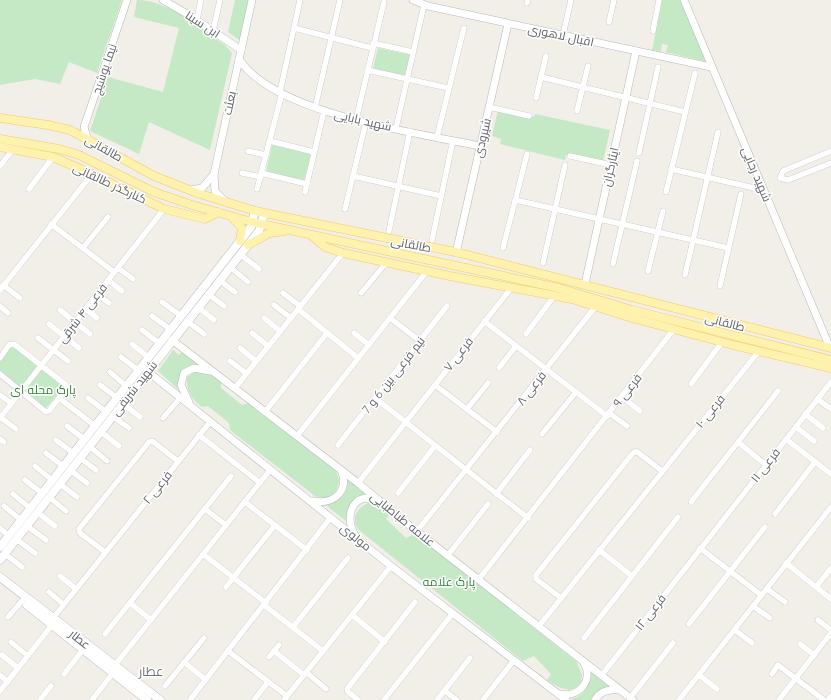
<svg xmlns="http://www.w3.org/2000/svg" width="831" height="700" font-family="Quicksand,Cairo,sans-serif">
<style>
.green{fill:#c5e8c5}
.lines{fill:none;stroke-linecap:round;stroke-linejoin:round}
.minor-casing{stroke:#b5b8bc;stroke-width:6}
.tertiary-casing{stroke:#b5b8bc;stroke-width:8}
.secondary-casing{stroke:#b6babf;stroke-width:9}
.primary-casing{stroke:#f2c960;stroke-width:9}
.minor{stroke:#fff;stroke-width:5.5}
.tertiary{stroke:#fff;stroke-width:7}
.secondary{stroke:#fff;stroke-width:8}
.primary{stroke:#fff2af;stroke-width:8}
.labels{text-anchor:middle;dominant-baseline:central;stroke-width:3;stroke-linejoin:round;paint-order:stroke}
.street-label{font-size:12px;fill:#5f6368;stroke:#fff}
.park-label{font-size:12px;fill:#348238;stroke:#fff}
.neighbourhood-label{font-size:13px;fill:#70757a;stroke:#fff}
</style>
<rect width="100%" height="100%" fill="#f1efe8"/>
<!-- green -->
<g class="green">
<polygon points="0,0 122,0 97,73 69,62 60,84 35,79 0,85"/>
<path d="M 137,0 C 169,0 199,28 225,45 L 232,53 L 210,150 L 149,122 L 139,154 L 90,131 L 108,77 L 163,92 L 179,28 L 134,17 Z"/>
<polygon points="235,0 250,0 241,41 228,32"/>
<polygon points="662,0 681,0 707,62 666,52 668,45 662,44 661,52 652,50"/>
<polygon points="378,48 411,55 406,76 373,69"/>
<polygon points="498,110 534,117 535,114 610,130 603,162 566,155 565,160 500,144 501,139 492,136"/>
<polygon points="272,145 311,154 304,181 266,172"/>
<polygon points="12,346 65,386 45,409 0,372 0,361"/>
<polygon points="173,350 179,355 183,350 201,365 195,365 186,370 181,392 158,371"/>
<path d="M 194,372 L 213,375 L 221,381 L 221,388 L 242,405 L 249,403 L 334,469 C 346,484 333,503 315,496 L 230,430 L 229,423 L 208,406 L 202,407 C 191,398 186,390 187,377 Z"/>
<path d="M 348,479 L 367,495 L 362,496 L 346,521 L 327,506 C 340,500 347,495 348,479 Z"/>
<path d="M 369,503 L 378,504 L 390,513 L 386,519 L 406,538 L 415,534 L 576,661 L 582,675 C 579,698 559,689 547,680 L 551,674 L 534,656 L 523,661 L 360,531 C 349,520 357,507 369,503 Z"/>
<polygon points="592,672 610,687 592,700 569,700 579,696 586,689"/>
</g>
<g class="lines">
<!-- minor casing -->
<g class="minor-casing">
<g id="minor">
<polyline points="527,3 528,0"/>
<polyline points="197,20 201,0"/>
<polyline points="609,22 614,0"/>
<polyline points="294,28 372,48"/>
<polyline points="213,31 220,0"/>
<polyline points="653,31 659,0"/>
<polyline points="563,35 571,0"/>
<polyline points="373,43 413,52"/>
<polyline points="367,70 448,88"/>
<polyline points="541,77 685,112"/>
<polyline points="280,92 300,0"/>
<polyline points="536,98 546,56"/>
<polyline points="489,107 529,116"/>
<polyline points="315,108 340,0"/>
<polyline points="577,111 588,66"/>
<polyline points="356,120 384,2"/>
<polyline points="396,128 424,5"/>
<polyline points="437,137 464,28"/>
<polyline points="270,141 314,152"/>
<polyline points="248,151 266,155"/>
<polyline points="831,151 783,171 780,178 788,180 831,163"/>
<polyline points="639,153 658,67"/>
<polyline points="570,156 611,165"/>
<polyline points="0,166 13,149"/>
<polyline points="671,169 763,190"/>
<polyline points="242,173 261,177"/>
<polyline points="261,173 307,184"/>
<polyline points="353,176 441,196"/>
<polyline points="29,189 53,157"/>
<polyline points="257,189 282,93"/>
<polyline points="305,192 324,111"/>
<polyline points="666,192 695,73"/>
<polyline points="515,200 728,248"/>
<polyline points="345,209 366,122"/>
<polyline points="51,224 114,272"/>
<polyline points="389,231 410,131"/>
<polyline points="432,240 453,140"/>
<polyline points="83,248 108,217"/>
<polyline points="503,248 527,154"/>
<polyline points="240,254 259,269"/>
<polyline points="543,263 565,165"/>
<polyline points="613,264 637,161"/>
<polyline points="230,267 248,282"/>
<polyline points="118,268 133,279"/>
<polyline points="648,271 663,211"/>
<polyline points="685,275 718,132"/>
<polyline points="108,280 122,291"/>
<polyline points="219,280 235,292"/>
<polyline points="3,285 20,298"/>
<polyline points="720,286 741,194"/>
<polyline points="0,290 92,174"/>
<polyline points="283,293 300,306"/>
<polyline points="361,293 386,263"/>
<polyline points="97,294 109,303"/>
<polyline points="208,294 224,306"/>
<polyline points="162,302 181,316"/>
<polyline points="274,305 291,318"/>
<polyline points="0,306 8,313"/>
<polyline points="198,307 214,320"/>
<polyline points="86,309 97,318"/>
<polyline points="298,309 358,358"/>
<polyline points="60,310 90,334"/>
<polyline points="152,316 170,329"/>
<polyline points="264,318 280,331"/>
<polyline points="390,318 420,341"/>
<polyline points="187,321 204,334"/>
<polyline points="484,321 607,416"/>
<polyline points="49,324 79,348"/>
<polyline points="142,330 159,343"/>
<polyline points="252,333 268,346"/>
<polyline points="354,333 369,345"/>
<polyline points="526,334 555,295"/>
<polyline points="38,338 68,361"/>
<polyline points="132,344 148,357"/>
<polyline points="240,348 256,361"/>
<polyline points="121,357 138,370"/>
<polyline points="0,358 9,345 14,344 66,385 67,388 49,411 46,412 0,374"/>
<polyline points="230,361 246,373"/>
<polyline points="499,368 516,346"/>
<polyline points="110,372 125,385"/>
<polyline points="691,384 722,342"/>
<polyline points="100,385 116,397"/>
<polyline points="435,385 497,432"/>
<polyline points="235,388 343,253"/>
<polyline points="0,395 11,403"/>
<polyline points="622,397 640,411"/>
<polyline points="59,398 94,425"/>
<polyline points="88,398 105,411"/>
<polyline points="375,398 528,518"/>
<polyline points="817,399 831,409"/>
<polyline points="122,403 140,417"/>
<polyline points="467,409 488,383"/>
<polyline points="265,412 327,333"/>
<polyline points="609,413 627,426"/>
<polyline points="805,414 823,428"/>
<polyline points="112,416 129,428"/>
<polyline points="0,417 16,429"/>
<polyline points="0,418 164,209"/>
<polyline points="163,418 180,398"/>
<polyline points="67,426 84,439"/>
<polyline points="796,427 814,441"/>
<polyline points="100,431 119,446"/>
<polyline points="542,434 576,392"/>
<polyline points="199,435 260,483"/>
<polyline points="297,436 427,271"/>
<polyline points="0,439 4,442"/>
<polyline points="786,439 831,474"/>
<polyline points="56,440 73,453"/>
<polyline points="738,442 765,464"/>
<polyline points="338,445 447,306"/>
<polyline points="89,446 107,461"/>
<polyline points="46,453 63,466"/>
<polyline points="80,458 96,470"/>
<polyline points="35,466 52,480"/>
<polyline points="70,470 87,483"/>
<polyline points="25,480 42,493"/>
<polyline points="358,483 512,287"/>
<polyline points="60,484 77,497"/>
<polyline points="398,493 435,446"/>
<polyline points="13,494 30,508"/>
<polyline points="496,494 530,450"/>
<polyline points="49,497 66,511"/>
<polyline points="245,502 307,550"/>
<polyline points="691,502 778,391"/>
<polyline points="4,506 21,520"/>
<polyline points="205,509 226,525"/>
<polyline points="37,512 55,526"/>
<polyline points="775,514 815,462"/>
<polyline points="27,526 46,540"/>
<polyline points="0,528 9,536"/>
<polyline points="417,531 596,306"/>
<polyline points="16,539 35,553"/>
<polyline points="700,548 761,595"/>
<polyline points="599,550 632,576"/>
<polyline points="105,552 80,533 79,529 149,442 152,441 178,461"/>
<polyline points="5,554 22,567"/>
<polyline points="203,554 266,603"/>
<polyline points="448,555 488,504"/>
<polyline points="786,563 831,599"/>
<polyline points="60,576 76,589"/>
<polyline points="479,579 674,329"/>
<polyline points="226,587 275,525"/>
<polyline points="816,587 831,568"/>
<polyline points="767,589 785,602"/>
<polyline points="49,592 63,604"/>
<polyline points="561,598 536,579 536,575 632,454 636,451 662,471"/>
<polyline points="130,603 151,620"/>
<polyline points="264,605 323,651"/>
<polyline points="753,606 770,618"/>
<polyline points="352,615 385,642"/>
<polyline points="8,617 22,601"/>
<polyline points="53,618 210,422"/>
<polyline points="818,620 831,630"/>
<polyline points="689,624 765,527"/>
<polyline points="539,626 759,351"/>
<polyline points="293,627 348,558"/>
<polyline points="735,630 752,643"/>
<polyline points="105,634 231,476"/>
<polyline points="584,638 678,517"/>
<polyline points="11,642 28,656"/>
<polyline points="800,644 814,655"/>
<polyline points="228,651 287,696"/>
<polyline points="274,651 304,675"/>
<polyline points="2,655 18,668"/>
<polyline points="269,657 279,645"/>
<polyline points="184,662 206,680"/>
<polyline points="115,665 270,470"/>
<polyline points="306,672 326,689"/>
<polyline points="64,674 85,647"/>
<polyline points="772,674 778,665 824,700"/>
<polyline points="0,675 8,682"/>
<polyline points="699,675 717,689"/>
<polyline points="601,676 831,382"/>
<polyline points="165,686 204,638"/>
<polyline points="0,691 52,625"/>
<polyline points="445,691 457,700"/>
<polyline points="630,698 673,643"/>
<polyline points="40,700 51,686"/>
<polyline points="92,700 113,673"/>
<polyline points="190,700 331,517"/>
<polyline points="254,700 268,682"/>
<polyline points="284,700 391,566"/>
<polyline points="358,700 348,692 347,689 415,602"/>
<polyline points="384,700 453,613"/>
<polyline points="437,700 470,658"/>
<polyline points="483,700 514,660"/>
<polyline points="679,700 831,507"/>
<polyline points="779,700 831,633"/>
<polyline points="828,700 831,696"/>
</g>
</g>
<!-- tertiary casing -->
<g class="tertiary-casing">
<g id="tertiary">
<polyline points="163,0 189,15 241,50"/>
<polyline points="413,0 428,6 711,67"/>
<polyline points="684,0 830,348"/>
<path d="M 239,59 C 274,114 418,133 480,146"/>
<polyline points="87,138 84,127 127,0"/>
<polyline points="190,190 202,188 214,174"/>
<polyline points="225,201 215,191 214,174 252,0"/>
<polyline points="456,253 508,24"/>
<polyline points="585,284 636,51"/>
<polyline points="172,340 358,483 406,523 633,700"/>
<polyline points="147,371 391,566 566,700"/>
<polyline points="189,402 181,385 184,373 194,368 209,371"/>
<path d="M 312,501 C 333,505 350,492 341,470"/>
<path d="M 355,535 C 347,522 348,502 365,498 L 377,500"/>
<path d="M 560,694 C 579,698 594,680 584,663"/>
<path d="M 595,700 C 600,691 609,689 619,690"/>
</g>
</g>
<!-- secondary casing -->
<g class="secondary-casing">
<g id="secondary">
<polyline points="0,547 251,227 255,211"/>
<polyline points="0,560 259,231 264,214"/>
<polyline points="0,577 160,700"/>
<polyline points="27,605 147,700"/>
</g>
</g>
<!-- primary casing -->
<g class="primary-casing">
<g id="primary">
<polyline points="0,118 48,125 70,130 154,176 197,193 255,211 460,253 831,348"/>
<polyline points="0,139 59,149 79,155 154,192 192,205 252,222 559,288 632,310 831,360"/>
<polyline points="0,147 53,157 92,174 164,209 205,219 218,212"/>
<polyline points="232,217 242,228 240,241"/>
<polyline points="312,236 325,247 343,253 450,276 572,299 632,318 733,345 831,368"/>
<polyline points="248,245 269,233 284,231"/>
</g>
</g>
<!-- minor -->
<use href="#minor" class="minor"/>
<!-- tertiary -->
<use href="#tertiary" class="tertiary"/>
<!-- secondary -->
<use href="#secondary" class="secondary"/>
<!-- primary -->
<use href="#primary" class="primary"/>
</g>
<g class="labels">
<!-- street labels -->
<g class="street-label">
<text transform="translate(203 24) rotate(33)">ابن سینا</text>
<text transform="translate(561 35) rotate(12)">اقبال لاهوری</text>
<text transform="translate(104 69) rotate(-71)">نیما یوشیج</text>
<text transform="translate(229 103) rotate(-78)">بعثت</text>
<text transform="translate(363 120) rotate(13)">شهید بابایی</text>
<text transform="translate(482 138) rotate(-77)">شیرودی</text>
<text transform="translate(104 148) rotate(29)">طالقانی</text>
<text transform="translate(610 167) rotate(-77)">ایثارگران</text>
<text transform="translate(757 174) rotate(67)">شهید رجایی</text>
<text transform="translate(110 183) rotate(25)">کنارگذر طالقانی</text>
<text transform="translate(411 244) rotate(11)">طالقانی</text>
<text transform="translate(82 313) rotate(-52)">فرعی ۴ شرقی</text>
<text transform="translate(725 322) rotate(14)">طالقانی</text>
<text transform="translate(458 354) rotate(-52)">فرعی ۷</text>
<text transform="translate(393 375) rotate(-52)">نیم فرعی بین 6 و 7</text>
<text transform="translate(134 388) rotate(-52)">شهید شریفی</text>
<text transform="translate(531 388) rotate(-52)">فرعی ۸</text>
<text transform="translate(627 390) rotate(-52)">فرعی ۹</text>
<text transform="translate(710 411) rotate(-51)">فرعی ۱۰</text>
<text transform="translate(765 465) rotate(-52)">فرعی ۱۱</text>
<text transform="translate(157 487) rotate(-51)">فرعی ۲</text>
<text transform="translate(403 519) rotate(39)">علامه طباطبایی</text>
<text transform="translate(356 537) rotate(39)">مولوی</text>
<text transform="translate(650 612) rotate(-52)">فرعی ۱۲</text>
<text transform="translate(80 639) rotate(38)">عطار</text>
</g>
<!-- park labels -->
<g class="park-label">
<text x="43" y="389">پارک محله ای</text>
<text x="449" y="581">پارک علامه</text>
</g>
<!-- neighbourhood labels -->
<g class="neighbourhood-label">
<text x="151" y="671">عطار</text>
</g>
</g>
</svg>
